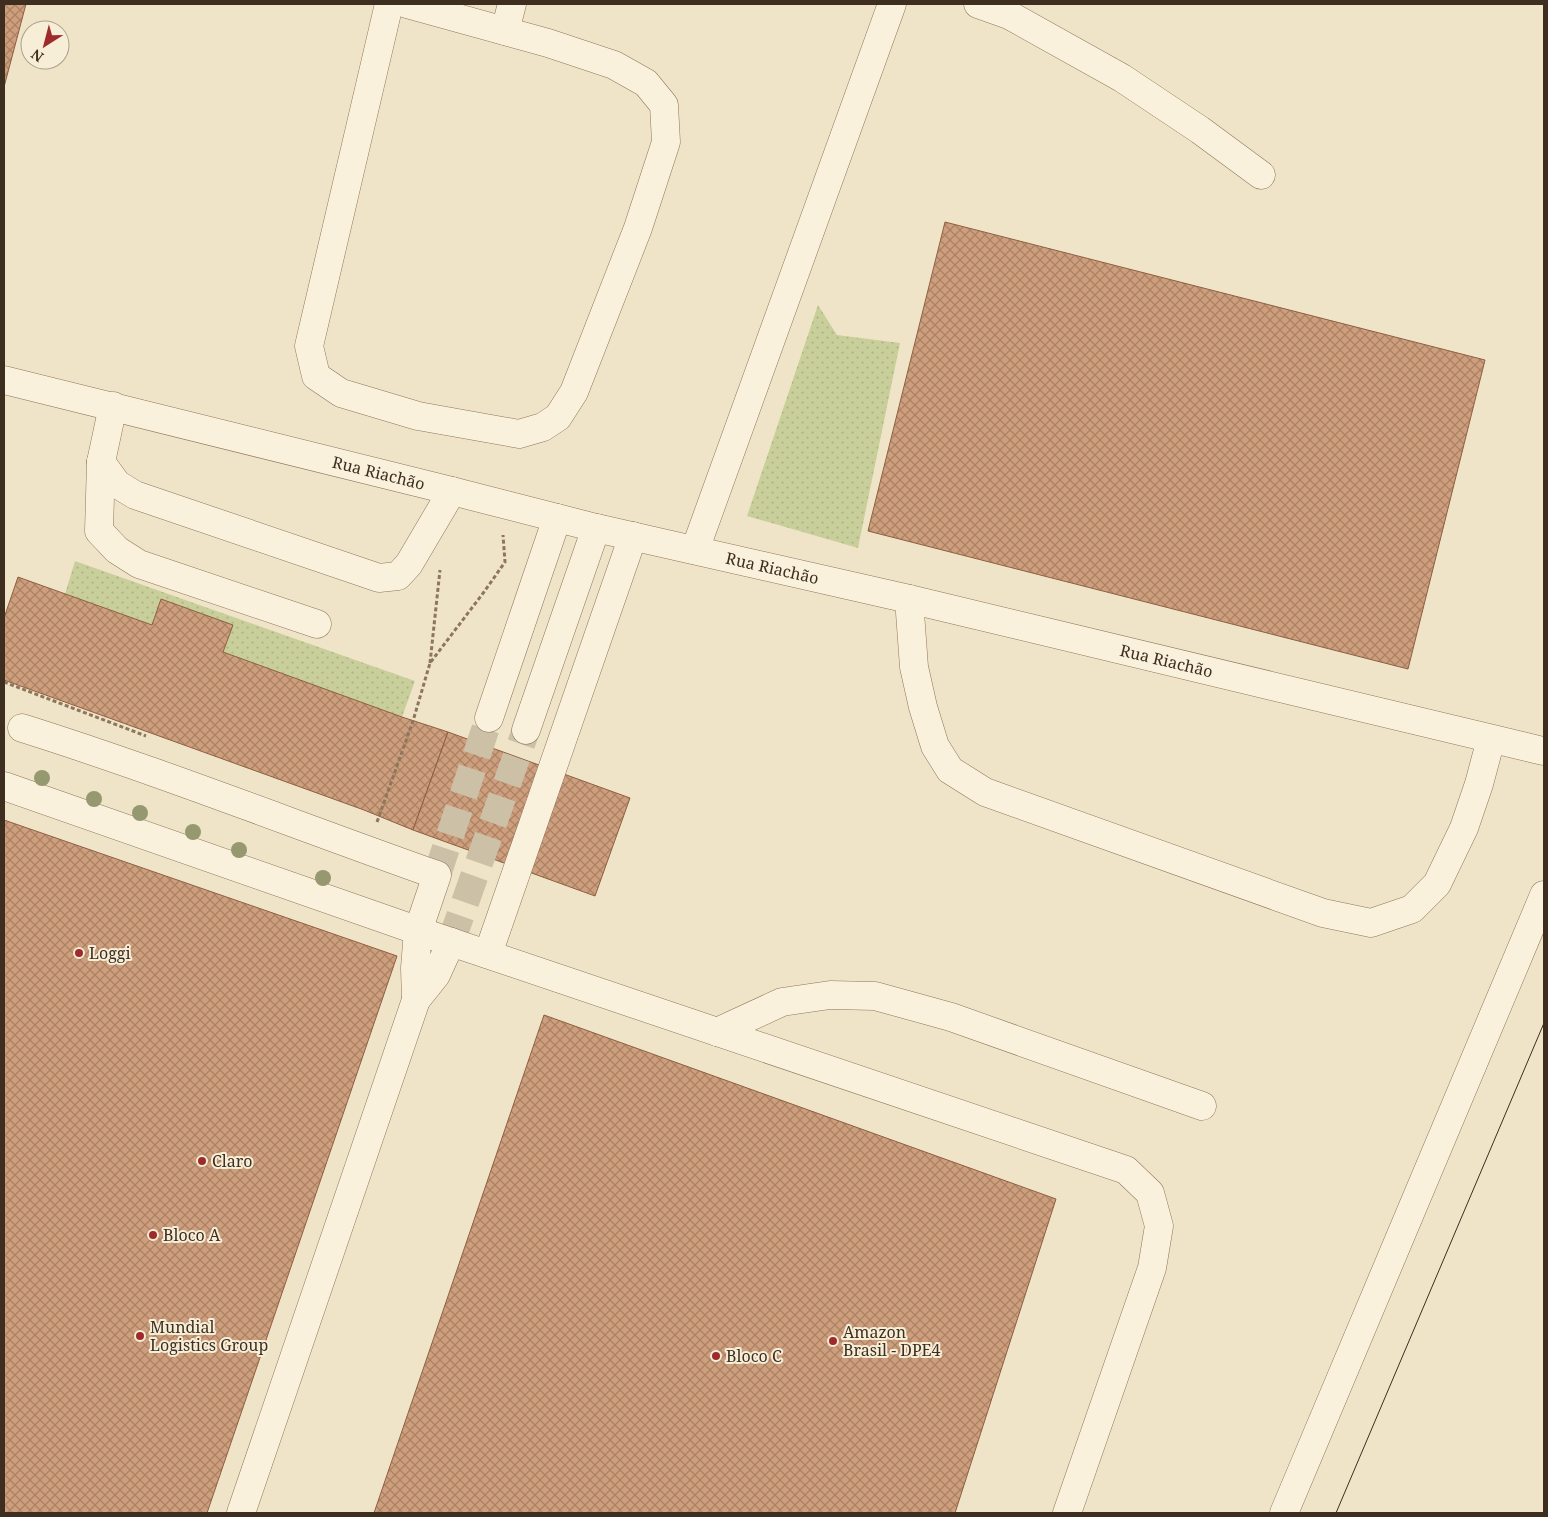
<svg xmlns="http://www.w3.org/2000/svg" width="1548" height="1517" font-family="'Noto Serif',serif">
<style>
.grass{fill:url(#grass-dots)}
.building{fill:url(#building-cross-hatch);stroke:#8d5f41}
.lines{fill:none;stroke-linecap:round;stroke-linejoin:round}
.minor-tunnel{stroke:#ccc0a6;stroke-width:28;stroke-dasharray:28 14;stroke-linecap:butt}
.minor-casing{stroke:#8d765c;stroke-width:29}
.path{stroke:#8d765c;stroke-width:3;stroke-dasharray:4 2.5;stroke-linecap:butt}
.minor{stroke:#faf1dc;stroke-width:28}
.tram{stroke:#3d2e20;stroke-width:1}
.tree{fill:#96986f}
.poi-dot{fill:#9e2a2b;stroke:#f7eed8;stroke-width:2}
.labels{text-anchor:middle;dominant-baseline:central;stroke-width:4;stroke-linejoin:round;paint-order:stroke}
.street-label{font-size:16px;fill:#3d2e20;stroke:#f7eed8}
.poi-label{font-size:16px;fill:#3d2e20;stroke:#f7eed8;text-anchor:start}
</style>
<defs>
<pattern id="grass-dots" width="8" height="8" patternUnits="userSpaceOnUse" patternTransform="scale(1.25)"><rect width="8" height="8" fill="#c9cf9b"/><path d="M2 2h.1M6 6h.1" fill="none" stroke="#aeb285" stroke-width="1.8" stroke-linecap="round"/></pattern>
<pattern id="building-cross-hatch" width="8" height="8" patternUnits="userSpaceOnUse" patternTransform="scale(1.25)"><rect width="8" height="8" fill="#cf9f7d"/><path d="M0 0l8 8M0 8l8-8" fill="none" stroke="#a98266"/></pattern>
</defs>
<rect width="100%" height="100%" fill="#f0e4c8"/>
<!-- grass -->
<g class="grass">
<polygon points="818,305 837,335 900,343 858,548 747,516"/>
<polygon points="75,561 415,681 402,717 223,652 232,625 161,599 152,625 65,594"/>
</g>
<!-- building -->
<g class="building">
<polygon points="4,4 26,4 4,87"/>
<polygon points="945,222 1485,360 1408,669 868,531"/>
<polygon points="18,577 152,625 161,599 233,625 223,652 402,717 448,732 413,830 364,810 4,680 4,618"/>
<polygon points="448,732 630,798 595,896 413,830"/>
<polygon points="4,820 397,956 207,1513 4,1513"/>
<polygon points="544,1015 1056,1199 955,1513 374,1513"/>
</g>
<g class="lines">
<!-- minor-tunnel -->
<g class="minor-tunnel">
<polyline points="437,875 489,718"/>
<polyline points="451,942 526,730"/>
</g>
<!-- minor casing -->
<g class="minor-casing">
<g id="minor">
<polyline points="389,4 309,346 316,376 341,393 418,416 519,434 543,427 558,417 574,392 638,228 666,142 664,105 646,83 614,65 548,43 407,4"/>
<polyline points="978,4 1009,15 1122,78 1200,130 1261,175"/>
<polyline points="505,31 512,4"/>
<path id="s1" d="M 4,380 L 452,491 L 596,528 L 909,599 L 1543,751"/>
<polyline points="113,406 101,462 117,484 135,495 379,578 398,576 409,564 452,491"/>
<polyline points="101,462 99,531 117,550 139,564 317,624"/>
<polyline points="695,550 892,4"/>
<polyline points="909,599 914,667 923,707 935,746 950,770 985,792 1323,913 1371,923 1412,909 1437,884 1464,828 1479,784 1491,739"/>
<polyline points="489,718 557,518"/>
<path d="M 22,728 C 162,772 298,826 437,875 L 418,931 L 415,968 L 416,1000"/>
<polyline points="526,730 596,528"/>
<polyline points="4,786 439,938 1126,1170 1150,1193 1159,1226 1152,1268 1067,1513"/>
<polyline points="488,954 633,536"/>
<polyline points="717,1032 782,1002 830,995 875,996 951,1017 1202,1106"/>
<polyline points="241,1513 416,1000 436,975 451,942"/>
<polyline points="1284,1513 1544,895"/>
</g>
</g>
<!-- path -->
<g class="path">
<polyline points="430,663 440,570"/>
<polyline points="4,682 146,736"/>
<polyline points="377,822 413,721 430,663 484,592 505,562 503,535"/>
</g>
<!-- minor -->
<use href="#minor" class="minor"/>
<!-- tram -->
<polyline class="tram" points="1336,1513 1544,1023"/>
</g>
<!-- trees -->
<g class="tree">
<circle cx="42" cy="778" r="8"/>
<circle cx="94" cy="799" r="8"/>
<circle cx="140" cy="813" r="8"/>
<circle cx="193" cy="832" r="8"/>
<circle cx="239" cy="850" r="8"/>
<circle cx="323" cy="878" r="8"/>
</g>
<!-- markers -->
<g class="poi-dot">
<circle cx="79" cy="953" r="5"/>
<circle cx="202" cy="1161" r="5"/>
<circle cx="153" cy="1235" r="5"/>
<circle cx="140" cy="1336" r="5"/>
<circle cx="833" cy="1341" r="5"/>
<circle cx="716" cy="1356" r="5"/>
</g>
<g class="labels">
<!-- street labels -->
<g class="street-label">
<text stroke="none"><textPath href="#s1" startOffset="386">Rua Riachão</textPath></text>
<text stroke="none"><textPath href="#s1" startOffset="791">Rua Riachão</textPath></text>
<text stroke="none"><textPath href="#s1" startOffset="1196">Rua Riachão</textPath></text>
</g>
<!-- poi labels -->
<g class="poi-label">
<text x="89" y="953">Loggi</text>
<text x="212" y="1161">Claro</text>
<text x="163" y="1235">Bloco A</text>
<text x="150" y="1327">Mundial<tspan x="150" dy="18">Logistics Group</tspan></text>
<text x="843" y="1332">Amazon<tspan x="843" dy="18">Brasil - DPE4</tspan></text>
<text x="726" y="1356">Bloco C</text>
</g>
</g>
<!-- border -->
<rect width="1548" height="1517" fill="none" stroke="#3d2e20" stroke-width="10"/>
<!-- north arrow -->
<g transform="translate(45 45) rotate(216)"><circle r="24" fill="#f7eed8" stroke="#ada18e"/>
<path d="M0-4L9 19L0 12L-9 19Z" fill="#9e2a2b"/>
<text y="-8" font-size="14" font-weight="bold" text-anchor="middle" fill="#3d2e20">N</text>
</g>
</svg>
